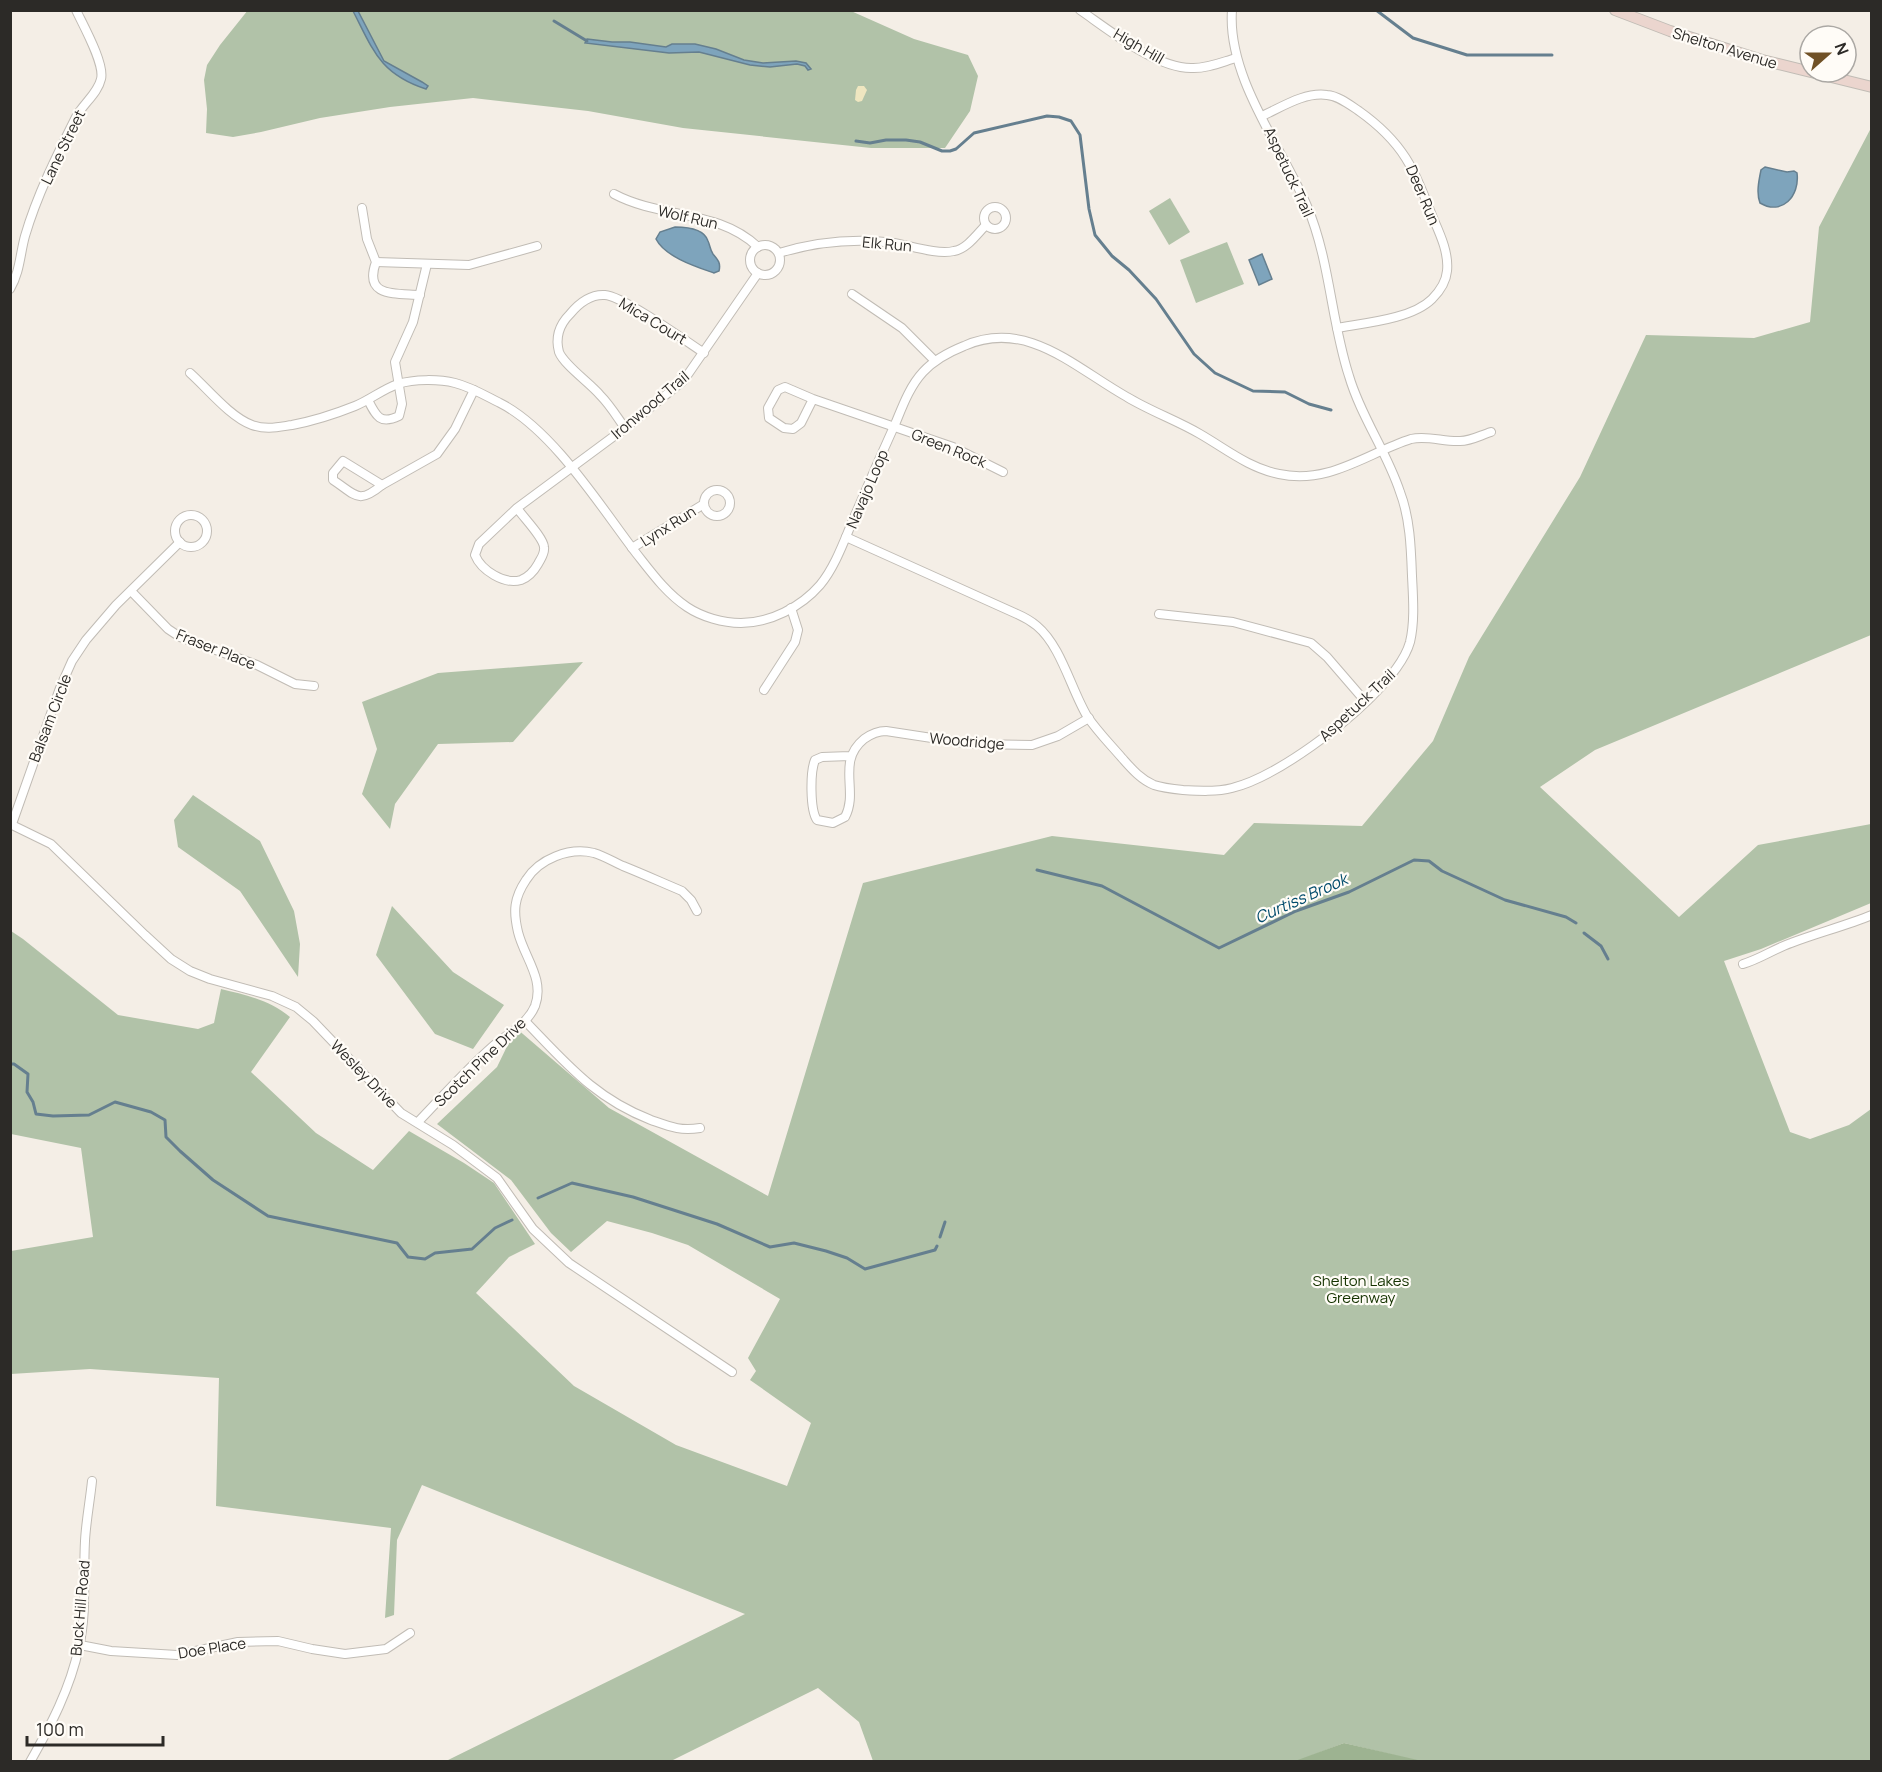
<svg xmlns="http://www.w3.org/2000/svg" width="1882" height="1772" font-family="Manrope,sans-serif">
<style>
.green{fill:#b1c2a8}
.forest{fill:#9db391}
.sand{fill:#efe6c0}
.water{fill:#7ea4bc;stroke:#657f8f;stroke-width:1.5}
.lines{fill:none;stroke-linecap:round;stroke-linejoin:round}
.stream{stroke:#657f8f;stroke-width:3}
.street-casing{stroke:#c1bcb5;stroke-width:10}
.secondary-casing{stroke:#c1bcb5;stroke-width:12}
.street{stroke:#fff;stroke-width:8}
.secondary{stroke:#ebd5ce;stroke-width:10}
.labels{text-anchor:middle;dominant-baseline:central;stroke-width:4.5;stroke-linejoin:round;paint-order:stroke}
.street-label{font-size:15px;fill:#2c2a27;stroke:#fffcf7}
.park-label{font-size:15px;fill:#153300;stroke:#fffcf7}
.water-label{font-size:16px;font-style:italic;fill:#004b6c;stroke:#fffcf7}
</style>
<rect width="100%" height="100%" fill="#f4eee6"/>
<!-- green -->
<g class="green">
<polygon points="248,10 851,11 914,39 968,55 978,76 970,111 945,148 871,148 683,128 588,111 473,98 390,107 320,118 261,132 233,137 206,133 207,109 204,80 207,65 220,45"/>
<path d="M 1871,128 L 1871,635 L 1595,750 L 1540,787 L 1679,917 L 1758,845 L 1871,824 L 1871,903 L 1761,949 L 1724,961 L 1790,1132 L 1810,1139 L 1849,1125 L 1871,1109 L 1871,1761 L 1422,1762 L 1344,1743 L 1295,1762 L 873,1761 L 859,1722 L 818,1688 L 671,1761 L 446,1761 L 745,1614 L 422,1485 L 397,1540 L 394,1615 L 385,1618 L 391,1528 L 216,1506 L 219,1378 L 90,1369 L 11,1374 L 11,1251 L 93,1237 L 81,1148 L 11,1134 L 11,931 L 23,939 L 118,1015 L 198,1029 L 214,1023 L 221,989 C 246,995 270,1000 290,1017 L 251,1072 L 316,1133 L 373,1170 L 409,1131 L 464,1163 L 494,1183 L 535,1244 L 509,1257 L 476,1293 L 574,1386 L 676,1445 L 787,1486 L 811,1423 L 750,1380 L 756,1371 L 748,1358 L 780,1299 L 688,1245 L 652,1233 L 607,1221 L 571,1252 L 551,1233 L 511,1180 L 437,1124 L 497,1067 L 516,1028 L 609,1108 L 768,1196 L 863,883 L 1052,836 L 1224,855 L 1254,823 L 1362,826 L 1433,741 L 1469,657 L 1580,477 L 1646,335 L 1754,338 L 1810,322 L 1819,227 Z"/>
<polygon points="1170,198 1190,232 1169,245 1149,211"/>
<polygon points="1227,242 1244,284 1196,303 1180,260"/>
<polygon points="583,662 513,742 438,744 395,804 390,829 362,794 377,749 362,702 438,673"/>
<polygon points="193,795 260,841 294,911 300,944 298,977 240,891 178,847 174,820"/>
<polygon points="392,906 453,972 504,1005 473,1049 435,1034 376,955"/>
</g>
<!-- forest -->
<polygon class="forest" points="1344,1743 1422,1761 1295,1761"/>
<!-- sand -->
<polygon class="sand" points="858,86 864,86 867,90 862,101 858,102 855,100 856,90"/>
<!-- water -->
<g class="water">
<path d="M 353,11 L 358,11 L 384,61 L 422,82 L 428,86 L 426,89 C 380,74 373,50 353,11 Z"/>
<polygon points="587,39 612,42 630,42 666,47 672,44 695,44 716,49 744,60 763,63 796,61 806,63 811,69 808,70 805,66 797,64 770,67 750,65 699,52 669,53 585,43"/>
<path d="M 1765,167 L 1787,172 L 1794,171 L 1797,173 C 1800,196 1782,216 1760,203 C 1756,193 1759,180 1761,170 Z"/>
<path d="M 675,227 C 686,227 704,228 708,241 C 710,245 710,250 713,254 C 718,260 721,263 719,271 L 714,273 C 697,267 665,257 656,239 L 660,232 Z"/>
<polygon points="1262,254 1272,279 1259,285 1249,260"/>
</g>
<g class="lines">
<!-- stream -->
<g class="stream">
<polyline points="1376,10 1413,38 1467,55 1552,55"/>
<polyline points="554,21 587,41"/>
<polyline points="856,141 870,143 886,140 906,140 920,142 942,151 950,151 956,149 974,133 1047,116 1059,117 1071,121 1080,135 1089,209 1095,235 1112,256 1129,270 1156,299 1194,354 1215,373 1253,391 1285,392 1309,404 1331,410"/>
<polyline points="1037,870 1102,886 1219,948 1296,911 1349,892 1414,860 1429,861 1442,871 1505,900 1566,917 1576,923"/>
<polyline points="1584,933 1601,946 1608,959"/>
<polyline points="10,1064 14,1064 28,1074 27,1092 33,1102 36,1114 53,1116 89,1115 115,1102 151,1112 165,1120 166,1137 180,1151 213,1180 268,1216 397,1243 408,1257 425,1259 435,1253 472,1249 495,1228 512,1220"/>
<polyline points="538,1198 572,1183 633,1197 717,1224 770,1247 794,1243 826,1251 847,1258 865,1269 935,1250 937,1246"/>
<polyline points="940,1237 945,1222"/>
</g>
<!-- street casing -->
<g class="street-casing">
<g id="street">
<path d="M 1080,10 C 1109,30 1156,68 1191,68 C 1206,69 1222,62 1236,58"/>
<path d="M 1262,116 C 1282,107 1304,92 1327,95 C 1339,96 1350,105 1359,111 C 1404,143 1414,169 1433,218 C 1440,234 1449,253 1447,271 C 1446,282 1440,291 1432,299 C 1412,319 1365,323 1337,328"/>
<path d="M 614,194 C 661,219 718,209 758,247"/>
<circle cx="995" cy="218" r="11"/>
<path d="M 362,208 L 367,239 L 376,262 C 363,298 396,293 420,295"/>
<circle cx="765" cy="260" r="15"/>
<path d="M 779,253 C 816,242 855,238 894,243 C 911,246 938,255 954,251 C 967,249 977,234 986,225"/>
<polyline points="376,262 469,265 537,246"/>
<path d="M 10,289 C 20,272 20,254 25,236 C 37,195 57,155 76,117 C 83,104 98,93 101,79 C 105,64 83,25 76,10"/>
<polyline points="852,294 902,328 935,361"/>
<path d="M 190,373 C 207,388 230,417 252,425 C 266,430 278,427 292,425 C 313,421 335,414 355,406 C 370,400 383,389 398,384 C 414,379 439,379 455,383 C 471,387 486,396 500,403 C 553,430 600,506 636,553 C 651,572 666,593 687,607 C 702,617 723,623 741,623 C 770,623 801,607 820,585 C 835,567 844,541 853,520 C 867,487 881,455 896,422 C 903,405 910,386 923,372 C 934,360 949,352 964,346 C 1027,318 1075,368 1127,397 C 1150,411 1176,420 1200,434 C 1226,449 1249,468 1279,474 C 1329,485 1367,453 1411,439 C 1427,435 1444,442 1460,441 C 1471,441 1481,435 1491,432"/>
<polyline points="813,399 801,423 793,429 784,428 769,418 768,408 778,390 785,387 813,399 953,447 1003,472"/>
<path d="M 368,400 C 376,416 380,425 399,416 L 402,404 L 395,362 L 413,322 L 427,264"/>
<path d="M 625,428 C 617,417 610,405 600,395 C 590,383 564,365 559,352 C 555,337 560,324 570,314 C 579,303 590,294 605,295 C 623,296 686,341 704,353"/>
<path d="M 343,461 L 382,485 C 358,505 356,495 333,480 L 333,473 Z"/>
<polyline points="382,485 437,454 455,429 474,390"/>
<circle cx="717" cy="503" r="13"/>
<path d="M 517,508 C 523,517 543,537 544,547 C 545,554 541,558 538,564 C 534,571 529,577 521,580 C 504,585 481,570 475,555 L 479,544 L 517,508 L 625,428 L 684,380 L 758,273"/>
<circle cx="191" cy="531" r="16"/>
<path d="M 846,537 L 1017,614 C 1024,617 1031,621 1037,626 C 1061,646 1071,689 1087,716 C 1097,731 1110,744 1122,758 C 1131,768 1140,779 1154,785 C 1163,788 1173,789 1183,790 C 1199,791 1217,792 1232,788 C 1260,781 1288,763 1312,746 C 1342,725 1400,678 1410,642 C 1415,621 1413,597 1412,576 C 1411,548 1410,518 1400,492 C 1387,452 1361,417 1349,376 C 1331,321 1330,260 1307,206 C 1281,146 1227,77 1232,10"/>
<polyline points="632,548 704,504"/>
<polyline points="131,591 168,629 180,637 257,665 295,684 314,686"/>
<polyline points="1159,614 1233,622 1311,643 1327,657 1365,701"/>
<polyline points="764,690 795,642 798,630 791,608"/>
<path d="M 850,756 L 822,757 L 815,760 C 810,772 810,810 817,820 L 833,823 L 845,817 C 859,791 836,762 864,739 C 871,734 877,731 886,731 L 971,744 L 1032,745 L 1058,736 L 1089,718"/>
<polyline points="10,824 51,844 145,935 171,959 190,971 210,979 272,996 296,1007 313,1021 401,1113 453,1145 497,1178 533,1229 569,1263 732,1372"/>
<polyline points="12,824 60,688 72,661 86,640 116,605 180,542"/>
<path d="M 1743,964 C 1760,959 1774,949 1791,943 C 1817,933 1845,926 1872,915"/>
<path d="M 525,1021 C 566,1063 594,1098 651,1120 C 671,1127 680,1131 700,1128"/>
<path d="M 418,1122 C 442,1097 466,1070 492,1047 C 507,1034 527,1025 535,1006 C 545,979 524,957 518,932 C 513,911 514,898 526,880 C 539,859 569,847 594,853 C 604,856 614,862 623,866 C 643,874 663,883 682,891 L 691,900 L 697,911"/>
<polyline points="80,1645 111,1651 177,1655 238,1642 278,1641 312,1649 345,1654 386,1649 410,1633"/>
<path d="M 30,1762 C 51,1725 70,1689 79,1647 C 87,1613 83,1576 85,1541 C 86,1521 90,1501 92,1481"/>
</g>
</g>
<!-- secondary casing -->
<g class="secondary-casing">
<polyline id="secondary" points="1615,10 1670,31 1762,60 1872,87"/>
</g>
<!-- street -->
<use href="#street" class="street"/>
<!-- secondary -->
<use href="#secondary" class="secondary"/>
</g>
<g class="labels">
<!-- street labels -->
<g class="street-label">
<text transform="translate(1139 46) rotate(30)">High Hill</text>
<text transform="translate(1725 48) rotate(17)">Shelton Avenue</text>
<text transform="translate(63 147) rotate(-64)">Lane Street</text>
<text transform="translate(1289 172) rotate(65)">Aspetuck Trail</text>
<text transform="translate(1423 195) rotate(67)">Deer Run</text>
<text transform="translate(688 217) rotate(13)">Wolf Run</text>
<text transform="translate(887 244) rotate(5)">Elk Run</text>
<text transform="translate(653 321) rotate(31)">Mica Court</text>
<text transform="translate(650 405) rotate(-40)">Ironwood Trail</text>
<text transform="translate(949 448) rotate(22)">Green Rock</text>
<text transform="translate(867 489) rotate(-67)">Navajo Loop</text>
<text transform="translate(668 526) rotate(-32)">Lynx Run</text>
<text transform="translate(216 649) rotate(22)">Fraser Place</text>
<text transform="translate(1357 705) rotate(-43)">Aspetuck Trail</text>
<text transform="translate(50 718) rotate(-69)">Balsam Circle</text>
<text transform="translate(967 741) rotate(5)">Woodridge</text>
<text transform="translate(480 1062) rotate(-44)">Scotch Pine Drive</text>
<text transform="translate(364 1074) rotate(46)">Wesley Drive</text>
<text transform="translate(80 1608) rotate(-85)">Buck Hill Road</text>
<text transform="translate(212 1648) rotate(-9)">Doe Place</text>
</g>
<!-- park labels -->
<g class="park-label">
<text x="1361" y="1280">Shelton Lakes<tspan x="1361" dy="17">Greenway</tspan></text>
</g>
<!-- water labels -->
<g class="water-label">
<text transform="translate(1301 898) rotate(-24)">Curtiss Brook</text>
</g>
</g>
<!-- border -->
<rect width="1882" height="1772" fill="none" stroke="#2c2a27" stroke-width="24"/>
<!-- north arrow -->
<g transform="translate(1828 54) rotate(69)"><circle r="28" fill="#fffcf7" stroke="#aba8a4" stroke-width="1.5"/>
<path d="M0-4.5L10 22L0 15L-10 22Z" fill="#705126"/>
<text y="-9" font-size="16" font-weight="bold" text-anchor="middle" fill="#2c2a27">N</text>
</g>
<!-- scale -->
<path d="M27 1736v9h136v-9" fill="none" stroke="#2c2a27" stroke-width="3"/>
<text x="36" y="1736" font-size="18" fill="#2c2a27" stroke="#fffcf7" stroke-width="4.5" paint-order="stroke">100 m</text>
</svg>
